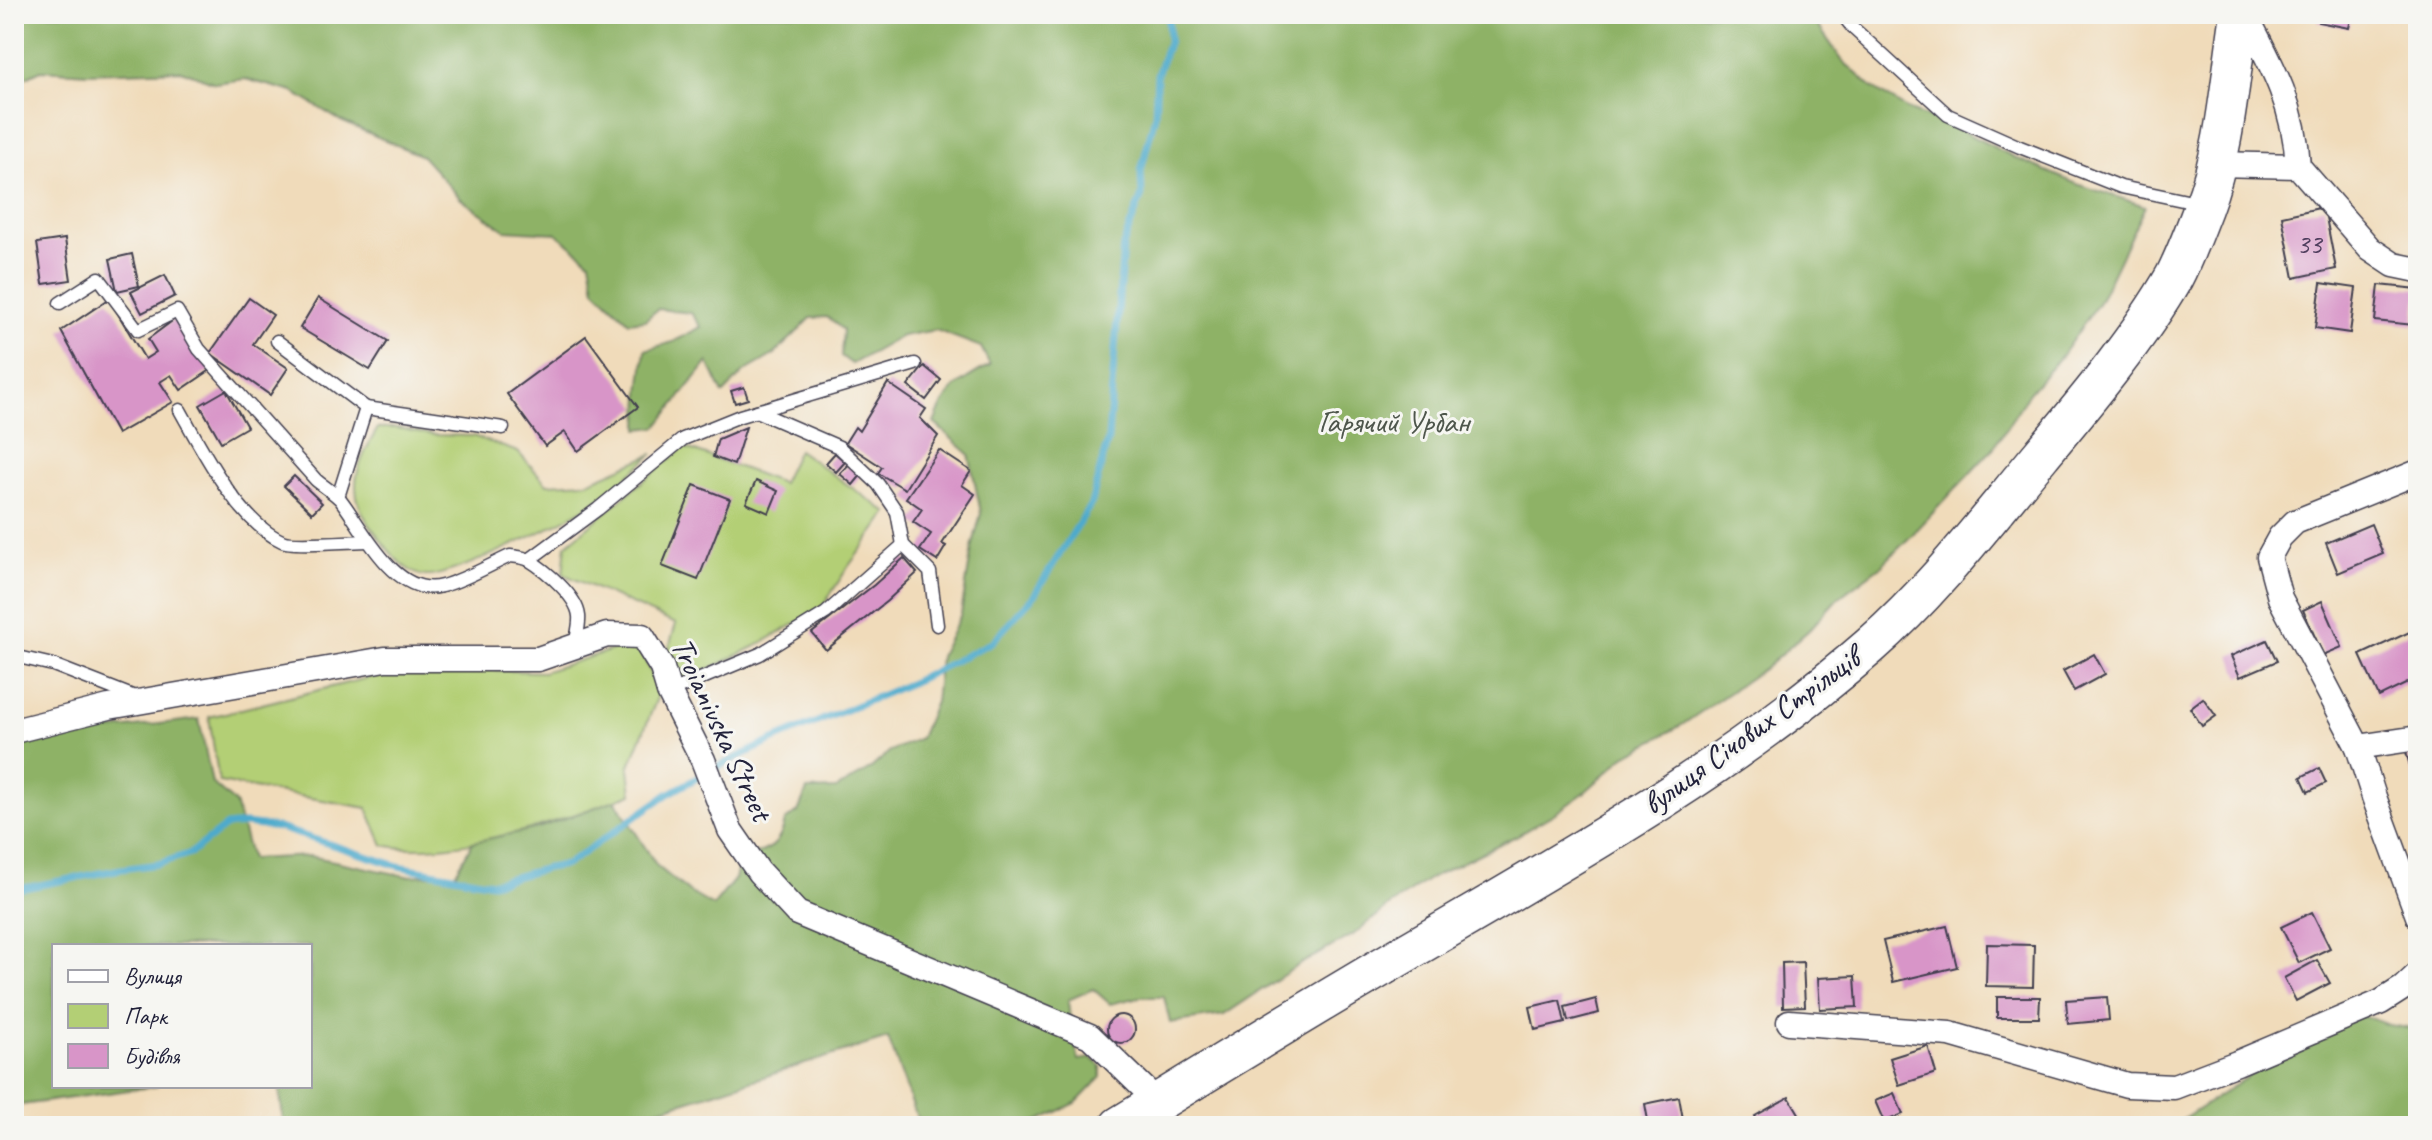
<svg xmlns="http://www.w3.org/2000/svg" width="2432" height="1140" font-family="Caveat,sans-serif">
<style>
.green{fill:#b3cf75;stroke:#6a7858;stroke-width:2}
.forest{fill:#8eb266;stroke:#586a50;stroke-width:2}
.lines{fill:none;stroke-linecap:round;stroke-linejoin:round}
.stream{stroke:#4eaacc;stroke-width:7}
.building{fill:#d895c8}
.service-casing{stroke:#413e4e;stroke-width:15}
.minor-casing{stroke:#413e4e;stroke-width:27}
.primary-casing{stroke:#413e4e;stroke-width:41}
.service{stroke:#fff;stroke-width:12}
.minor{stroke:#fff;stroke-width:24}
.primary{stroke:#fff;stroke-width:38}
.labels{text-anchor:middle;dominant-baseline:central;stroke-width:6;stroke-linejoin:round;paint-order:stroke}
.number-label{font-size:28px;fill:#503f5e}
.park-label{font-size:32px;fill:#4e564c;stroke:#f6f6f2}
.street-label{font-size:32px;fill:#22223b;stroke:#f6f6f2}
</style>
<rect width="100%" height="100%" fill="#f6f6f2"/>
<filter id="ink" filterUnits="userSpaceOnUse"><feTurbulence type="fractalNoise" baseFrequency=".0125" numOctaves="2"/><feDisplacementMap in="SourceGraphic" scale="16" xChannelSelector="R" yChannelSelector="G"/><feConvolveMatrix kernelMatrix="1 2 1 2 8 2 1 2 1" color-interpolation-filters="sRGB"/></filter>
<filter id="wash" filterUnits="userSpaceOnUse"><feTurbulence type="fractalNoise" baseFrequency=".006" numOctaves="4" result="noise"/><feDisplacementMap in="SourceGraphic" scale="32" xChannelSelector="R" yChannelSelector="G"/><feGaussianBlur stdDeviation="1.8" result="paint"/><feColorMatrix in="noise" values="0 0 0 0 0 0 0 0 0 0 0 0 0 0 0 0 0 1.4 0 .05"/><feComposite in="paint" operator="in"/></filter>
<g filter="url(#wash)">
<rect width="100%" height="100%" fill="#f0dbba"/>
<!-- green -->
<g class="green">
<path d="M 378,428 L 397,428 L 434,435 L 473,436 L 518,452 L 547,484 L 588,482 L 653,454 C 633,471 613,490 592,504 C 567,520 449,579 425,576 C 403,574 384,544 372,528 C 344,491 357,464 378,428 Z"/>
<polygon points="684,447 782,483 798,450 888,513 848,567 821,609 756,646 683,682 665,660 676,624 563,574 566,545"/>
<path d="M 624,648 L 642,653 L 658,689 L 657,698 L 629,768 L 632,794 C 565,818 497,845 425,848 C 410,848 397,849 383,845 L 367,808 L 219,782 L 209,717 L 388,673 L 426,668 L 543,672 L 612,650 Z"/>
</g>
<!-- forest -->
<g class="forest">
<path d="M 14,14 L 1810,14 L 1842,60 L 1871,87 L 1907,109 L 1952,126 L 2018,159 L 2077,184 L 2145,206 L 2099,302 L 2062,355 L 2029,393 L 1992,450 L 1912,535 L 1881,566 L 1838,598 L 1809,630 L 1769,665 L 1682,725 L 1625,756 L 1584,793 L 1557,812 L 1516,836 L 1432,877 L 1389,906 L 1353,935 L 1300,964 L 1224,1015 L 1170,1023 L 1164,997 L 1140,997 L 1110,1004 L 1093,989 L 1068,1000 L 1071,1030 L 1079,1060 L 1092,1058 L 1101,1066 L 1101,1077 L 1076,1103 L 1028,1126 L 920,1126 L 888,1038 L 606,1126 L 284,1126 L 279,1086 L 310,1086 L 310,946 L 54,946 L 54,1086 L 158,1086 L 14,1106 L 14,742 L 199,719 L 212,783 L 235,803 L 251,859 L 310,856 L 406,876 L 455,874 L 473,842 L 538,828 L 615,800 L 657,866 L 689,892 L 713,906 L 735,879 L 740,859 C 767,850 779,850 785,821 L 798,812 L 807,790 L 836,789 L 870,769 L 890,751 L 920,738 L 935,702 L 940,656 L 961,614 L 972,548 L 981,513 L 969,454 L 934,423 C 947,389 959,382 990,365 L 981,347 L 936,330 L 902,336 L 852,364 L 841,356 L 843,330 L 827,317 L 811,318 L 775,354 L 744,372 L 723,394 L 708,362 L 657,427 L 639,429 L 640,392 L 645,350 L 673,342 L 701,327 L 691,313 L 658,309 L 645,320 L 629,322 L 595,289 L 590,261 L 556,233 L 505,230 L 461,199 L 422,156 L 341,121 L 293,92 L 245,79 L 215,83 L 181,70 L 88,73 L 41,70 L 14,83 Z"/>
<polygon points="2359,1014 2389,1025 2418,1030 2418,1126 2173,1126 2284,1053"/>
</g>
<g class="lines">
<!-- stream -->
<polyline class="stream" points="14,890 121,869 158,864 191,853 226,826 245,824 279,828 398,866 492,883 547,868 566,865 668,794 715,768 774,740 913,682 992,642 1033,597 1091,504 1108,439 1123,245 1142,195 1141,171 1155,115 1157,75 1169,40 1168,14"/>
</g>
<g id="blocks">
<!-- building -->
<g class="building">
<polygon points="2319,14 2352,14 2349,28 2318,22"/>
<polygon points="2324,207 2336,269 2294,278 2282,216"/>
<polygon points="65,239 71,280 43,284 37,243"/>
<polygon points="132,254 139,286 117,291 110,259"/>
<polygon points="165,275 175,296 142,313 131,292"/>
<polygon points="2321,283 2356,288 2350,333 2315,328"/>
<polygon points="2379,285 2418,289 2414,325 2375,321"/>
<polygon points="249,298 273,315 253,344 288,368 270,395 210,353"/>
<polygon points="318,298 388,341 370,370 300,328"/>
<polygon points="109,299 145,359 156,352 148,339 175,319 212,369 181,390 171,375 160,382 173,402 117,434 61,331"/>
<polygon points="586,336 638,407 578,451 565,432 545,446 507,394"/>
<polygon points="924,366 941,380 926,400 908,386"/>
<polygon points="888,383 926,409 920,418 938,436 905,489 878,473 882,467 845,443 855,427 859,431"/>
<polygon points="744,387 748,399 735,403 731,391"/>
<polygon points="226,390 247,427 221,442 200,405"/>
<polygon points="746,427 734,465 713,457 718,439"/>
<polygon points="939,450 971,471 962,485 975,494 942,544 946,546 937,561 920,550 931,534 913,522 922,509 906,498"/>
<polygon points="835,453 845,462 836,472 826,463"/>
<polygon points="850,463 862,474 853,485 840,474"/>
<polygon points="294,476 322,503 312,513 284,486"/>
<polygon points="756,481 778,491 769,513 746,503"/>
<polygon points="694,485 730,499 698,580 662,566"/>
<polygon points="2371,524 2383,554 2338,573 2326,543"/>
<polygon points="904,558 917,573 887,601 826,650 812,633 874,585"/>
<polygon points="2322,601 2342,647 2323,655 2303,610"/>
<polygon points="2418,628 2418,678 2379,697 2360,655"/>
<polygon points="2267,640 2277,661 2240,677 2231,656"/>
<polygon points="2094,654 2105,674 2074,691 2063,671"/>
<polygon points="2203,698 2216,716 2202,726 2190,708"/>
<polygon points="2418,748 2418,779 2414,780 2406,752"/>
<polygon points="2319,768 2326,783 2308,792 2301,777"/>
<polygon points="2312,912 2330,948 2299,963 2281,927"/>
<polygon points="1947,926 1957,967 1893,982 1883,941"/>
<polygon points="1987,944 2034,945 2033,987 1986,986"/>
<polygon points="2317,960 2330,983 2296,1001 2284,978"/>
<polygon points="1803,962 1805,1006 1783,1007 1782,963"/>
<polygon points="1855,976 1857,1007 1820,1009 1818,978"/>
<polygon points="1997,997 2040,997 2039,1018 1997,1018"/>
<polygon points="2107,997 2109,1020 2068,1024 2066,1000"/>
<polygon points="1596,999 1599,1013 1568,1021 1565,1007"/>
<polygon points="1560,1000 1565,1023 1535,1030 1530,1007"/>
<circle cx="1121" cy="1029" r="14"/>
<polygon points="1928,1046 1936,1073 1899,1085 1890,1058"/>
<polygon points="1894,1093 1903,1114 1884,1122 1875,1101"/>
<polygon points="1679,1097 1683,1119 1649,1126 1645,1104"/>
<polygon points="1789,1097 1801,1117 1785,1126 1761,1126 1755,1116"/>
</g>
</g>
</g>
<g filter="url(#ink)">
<use href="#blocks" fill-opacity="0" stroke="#413e4e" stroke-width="2"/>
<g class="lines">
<!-- service casing -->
<g class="service-casing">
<g id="service">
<polyline points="1842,14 1853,28 1948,115 2020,147 2121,187 2201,204"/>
<path d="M 60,303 L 99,278 L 138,330 L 177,311 L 199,349 L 316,480 C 323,486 333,492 340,499 C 363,528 395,599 442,586 C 465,580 488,566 510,556 C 517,557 523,557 529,560 C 545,570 577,596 579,616 C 580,625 576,638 575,647"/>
<polyline points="277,341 366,408 338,497"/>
<polyline points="366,408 503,428"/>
<path d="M 180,410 C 203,451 238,521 282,541 C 291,546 354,541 368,541"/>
<polyline points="756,411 839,447 878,484 897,512 903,545 930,572 937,625"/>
<polyline points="529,560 598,509 683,439 740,416 915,364"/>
<polyline points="14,656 53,665 135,697"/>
<polyline points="669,692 760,654 826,613 903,545"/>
</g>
</g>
<!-- minor casing -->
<g class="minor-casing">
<g id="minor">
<path d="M 2245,14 C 2272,65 2295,106 2298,166"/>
<polyline points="2217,164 2298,166 2370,249 2394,265 2418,270"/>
<polyline points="2418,472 2295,522 2280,537 2269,557 2280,598 2358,747 2374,797 2418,916"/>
<polyline points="14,731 109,707 385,659 538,659 607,635 642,636 662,668 669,692 703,760 730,830 759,872 797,913 1090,1036 1158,1102"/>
<polyline points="2358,747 2418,738"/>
<polyline points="1789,1022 1950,1034 2127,1085 2174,1087 2237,1063 2381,1002 2403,988 2418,974"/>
</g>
</g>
<!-- primary casing -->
<g class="primary-casing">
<path id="primary" d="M 1119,1126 C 1215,1067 1311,1008 1409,951 C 1567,859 1732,767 1870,646 C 1934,590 1986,521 2041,455 C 2086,401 2139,338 2174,277 C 2185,256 2194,231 2203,208 C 2226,149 2230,77 2240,14"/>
</g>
<!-- service -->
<use href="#service" class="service"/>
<!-- minor -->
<use href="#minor" class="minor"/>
<!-- primary -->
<use href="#primary" class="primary"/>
</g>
</g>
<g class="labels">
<!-- number labels -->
<g class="number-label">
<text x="2309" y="243">33</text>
</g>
<!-- park labels -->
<g class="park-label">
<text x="1394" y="421">Гарячий Урбан</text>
</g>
<!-- street labels -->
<g class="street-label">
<text transform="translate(722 729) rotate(65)">Troianivska Street</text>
<text transform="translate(1751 731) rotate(-36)">вулиця Січових Стрільців</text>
</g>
</g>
<!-- margin -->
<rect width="2432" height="1140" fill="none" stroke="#f6f6f2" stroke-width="48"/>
<!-- legend -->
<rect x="52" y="944" width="260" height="144" fill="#f6f6f2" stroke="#a1a1a9" stroke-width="2"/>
<rect x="68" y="970" width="40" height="12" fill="#ffffff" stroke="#a1a1a9" stroke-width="2"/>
<text x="124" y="984" font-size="24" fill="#22223b">Вулиця</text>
<rect x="68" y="1004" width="40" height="24" fill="#b3cf75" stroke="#a1a1a9" stroke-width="2"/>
<text x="124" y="1024" font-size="24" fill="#22223b">Парк</text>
<rect x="68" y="1044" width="40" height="24" fill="#d895c8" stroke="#a1a1a9" stroke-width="2"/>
<text x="124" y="1064" font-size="24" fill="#22223b">Будівля</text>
</svg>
